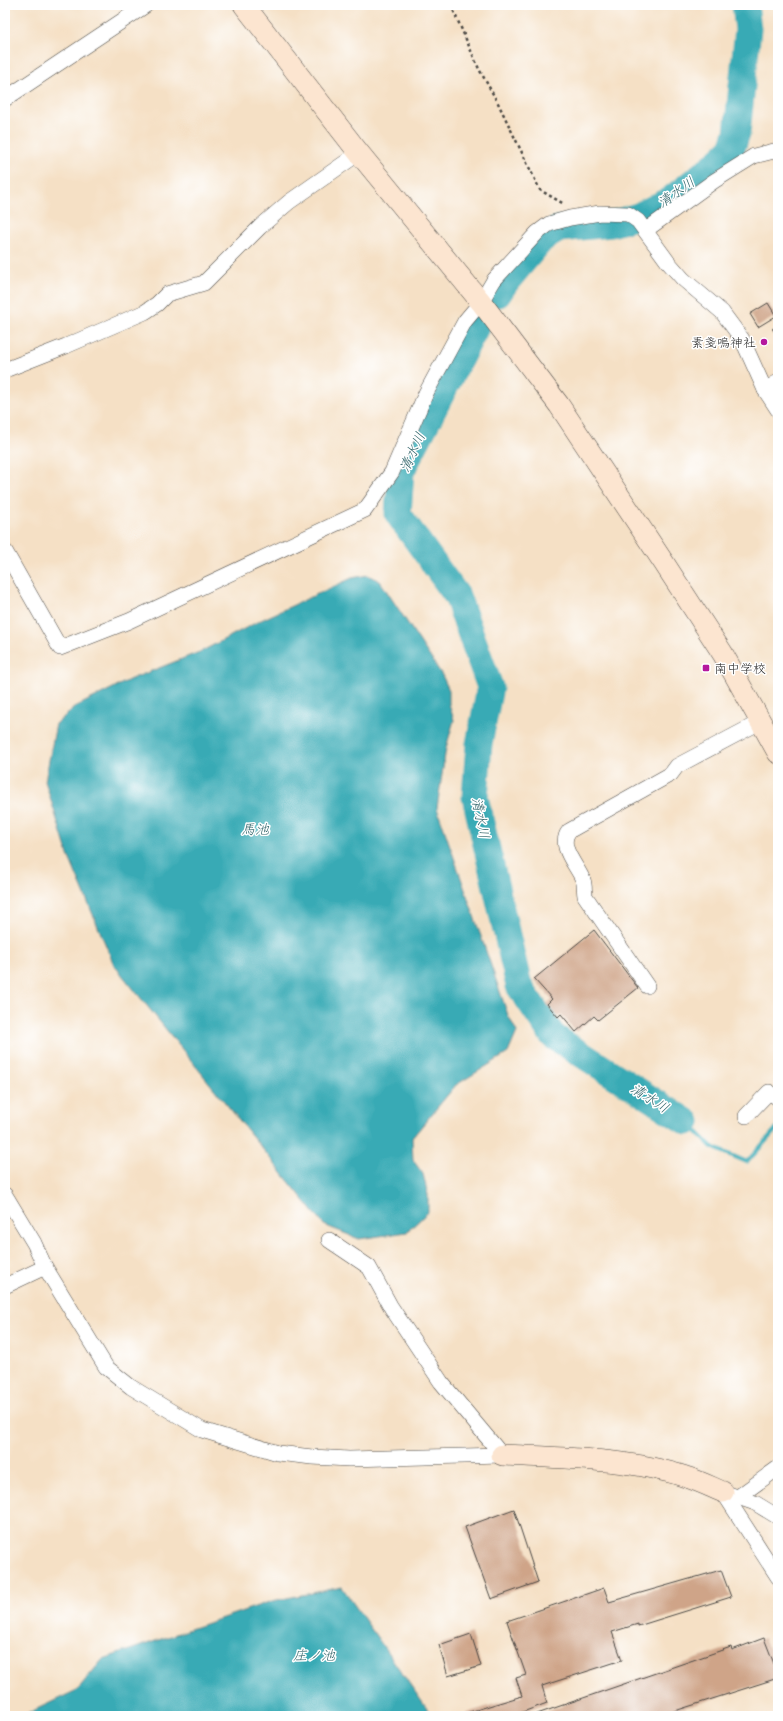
<svg xmlns="http://www.w3.org/2000/svg" width="783" height="1721" font-family="Delius,'Klee One',sans-serif">
<style>
.water{fill:#39aab5;stroke:#326a70}
.lines{fill:none;stroke-linecap:round;stroke-linejoin:round}
.stream{stroke:#39aab5;stroke-width:4.5}
.river{stroke:#39aab5;stroke-width:27}
.building{fill:#cfa488}
.street-casing{stroke:#494642;stroke-width:16}
.secondary-casing{stroke:#494642;stroke-width:22}
.path{stroke:#494642;stroke-width:2.5;stroke-dasharray:3 3;stroke-linecap:butt}
.street{stroke:#fff;stroke-width:15}
.secondary{stroke:#fce5d0;stroke-width:21}
.poi-dot{fill:#b5179e;stroke:#fff;stroke-width:1.5}
.labels{text-anchor:middle;dominant-baseline:central;stroke-width:3;stroke-linejoin:round;paint-order:stroke}
.poi-label{font-size:13px;fill:#2b2b2b;stroke:#fff;text-anchor:end}
.water-label{font-size:14px;font-style:italic;fill:#316469;stroke:#fff}
</style>
<rect width="100%" height="100%" fill="#fff"/>
<filter id="ink" filterUnits="userSpaceOnUse"><feTurbulence type="fractalNoise" baseFrequency=".025" numOctaves="2"/><feDisplacementMap in="SourceGraphic" scale="8" xChannelSelector="R" yChannelSelector="G"/><feConvolveMatrix kernelMatrix="1 2 1 2 8 2 1 2 1" color-interpolation-filters="sRGB"/></filter>
<filter id="wash" filterUnits="userSpaceOnUse"><feTurbulence type="fractalNoise" baseFrequency=".012" numOctaves="4" result="noise"/><feDisplacementMap in="SourceGraphic" scale="16" xChannelSelector="R" yChannelSelector="G"/><feGaussianBlur stdDeviation="0.9" result="paint"/><feColorMatrix in="noise" values="0 0 0 0 0 0 0 0 0 0 0 0 0 0 0 0 0 1.4 0 .05"/><feComposite in="paint" operator="in"/></filter>
<g filter="url(#wash)">
<rect width="100%" height="100%" fill="#f5e0c5"/>
<!-- water -->
<g class="water">
<polygon points="368,575 380,581 442,675 449,690 449,704 454,720 446,748 437,808 508,1015 517,1032 508,1053 456,1085 412,1138 413,1160 423,1174 428,1195 428,1212 407,1232 359,1239 324,1225 114,965 68,855 45,781 56,724 75,707 131,679 202,651 259,621 352,578"/>
<polygon points="342,1587 432,1716 22,1716 77,1690 103,1659 272,1601"/>
</g>
<g class="lines">
<!-- stream -->
<polyline class="stream" points="687,1122 712,1147 747,1162 778,1127"/>
<!-- river -->
<g class="river">
<polyline points="498,294 506,282 542,239 559,229 611,224 638,216 670,200 714,165 732,148 737,133 748,29 745,5"/>
<polyline points="476,327 401,472 398,514 457,596 490,687 479,744 475,797 519,986 553,1036 687,1122"/>
</g>
</g>
<g id="blocks">
<!-- building -->
<g class="building">
<polygon points="768,303 776,316 758,327 750,314"/>
<polygon points="594,930 638,988 598,1020 594,1016 576,1032 561,1014 558,1017 547,1004 552,999 534,979"/>
<polygon points="514,1509 538,1582 491,1599 465,1527"/>
<polygon points="721,1570 731,1597 638,1626 638,1624 612,1632 622,1660 542,1686 547,1703 512,1716 467,1716 466,1713 522,1696 516,1678 526,1675 507,1621 604,1588 609,1602"/>
<polygon points="471,1634 481,1666 448,1676 439,1645"/>
<polygon points="764,1638 778,1674 778,1678 659,1716 537,1716 537,1714 731,1647 732,1650"/>
</g>
</g>
</g>
<g filter="url(#ink)">
<use href="#blocks" fill-opacity="0" stroke="#494642" stroke-width="1"/>
<g class="lines">
<!-- street casing -->
<g class="street-casing">
<g id="street">
<polyline points="5,99 146,5"/>
<polyline points="646,230 714,181 754,156 778,150"/>
<polyline points="5,370 66,346 145,312 157,304 167,294 204,283 260,227 289,202 359,153"/>
<polyline points="765,390 778,382"/>
<polyline points="5,551 60,648 129,621 365,510 392,472 426,393 465,321 481,302 494,280 537,233 549,224 570,218 600,213 628,214 638,221 668,262 683,279 722,312 742,339 765,390 778,410"/>
<path d="M 647,986 L 585,896 C 584,891 585,885 583,880 C 577,865 557,846 569,831 L 671,774 L 677,766 L 760,722"/>
<polyline points="746,1116 769,1092 778,1098"/>
<polyline points="5,1195 34,1243 45,1267 106,1367 131,1387 202,1430 278,1453 312,1457 349,1459 502,1455"/>
<polyline points="329,1240 369,1267 391,1307 441,1382 502,1455"/>
<polyline points="5,1286 45,1267"/>
<polyline points="723,1492 778,1577"/>
<polyline points="723,1492 755,1503 778,1517"/>
<polyline points="738,1497 778,1468"/>
</g>
</g>
<!-- secondary casing -->
<g class="secondary-casing">
<g id="secondary">
<polyline points="244,5 359,153 481,302 559,405 664,563 723,654 778,753"/>
<path d="M 502,1455 C 560,1458 630,1458 686,1477 C 699,1481 711,1487 723,1492"/>
</g>
</g>
<!-- path -->
<g class="path">
<polyline points="451,5 479,69 498,103 540,190 564,204"/>
<polyline points="773,328 778,336"/>
</g>
<!-- street -->
<use href="#street" class="street"/>
<!-- secondary -->
<use href="#secondary" class="secondary"/>
</g>
</g>
<!-- markers -->
<g class="poi-dot">
<circle cx="764" cy="342" r="4"/>
<rect x="702" y="664" width="8" height="8" rx="2"/>
</g>
<g class="labels">
<!-- poi labels -->
<g class="poi-label">
<text x="756" y="342">素戔嗚神社</text>
<text x="714" y="668" text-anchor="start">南中学校</text>
</g>
<!-- water labels -->
<g class="water-label">
<text transform="translate(676 192) rotate(-35)">清水川</text>
<text transform="translate(412 452) rotate(-65)">清水川</text>
<text transform="translate(481 818) rotate(79)">清水川</text>
<text x="255" y="829">馬池</text>
<text transform="translate(650 1098) rotate(32)">清水川</text>
<text x="314" y="1655">庄ノ池</text>
</g>
</g>
<!-- margin -->
<rect width="783" height="1721" fill="none" stroke="#fff" stroke-width="20"/>
</svg>
